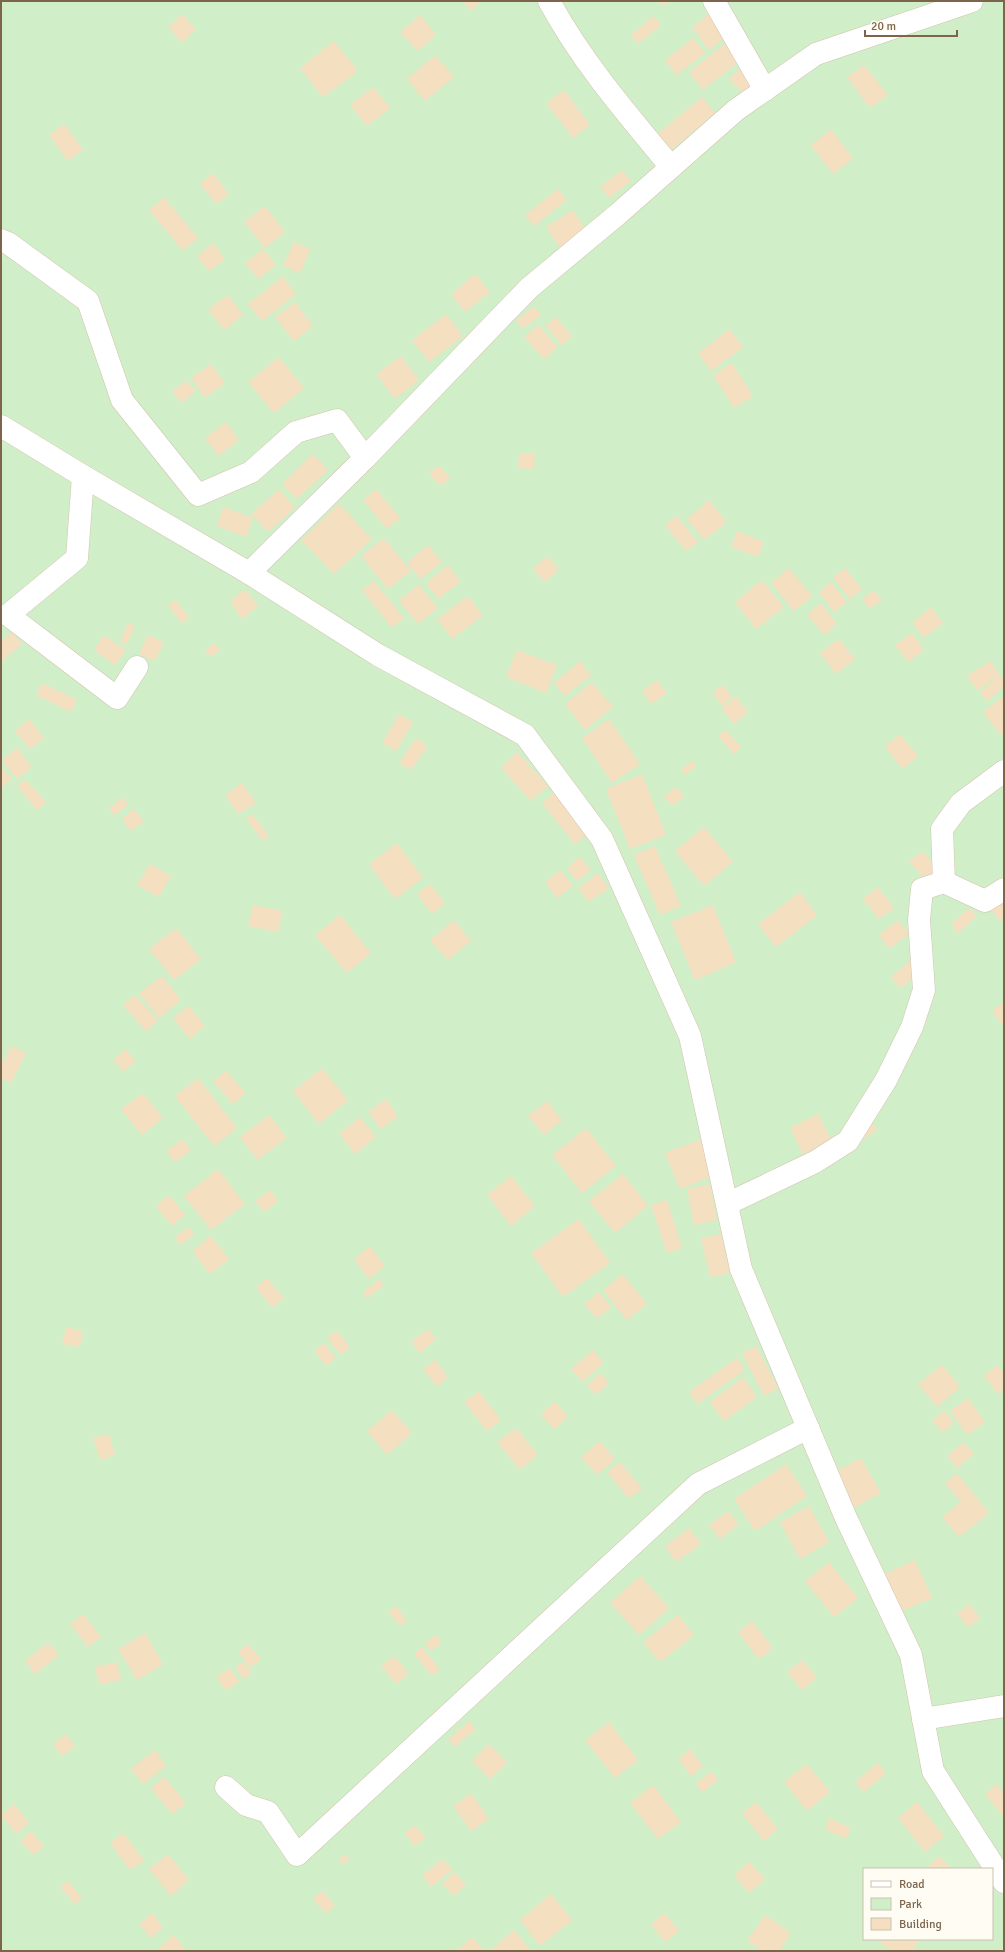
<svg xmlns="http://www.w3.org/2000/svg" width="1005" height="1952" font-family="Signika,sans-serif">
<style>
.green{fill:#d0eec7;fill-rule:evenodd}
.building{fill:#f5dfc1}
.lines{fill:none;stroke-linecap:round;stroke-linejoin:round}
.minor-casing{stroke:#d2c4af;stroke-width:23}
.minor{stroke:#fff;stroke-width:22}
</style>
<rect width="100%" height="100%" fill="#fefaeb"/>
<!-- green -->
<path class="green" d="M 1,1 L 1004,1 L 1004,1951 L 1,1951 ZM 864,1869 L 992,1869 L 992,1939 L 864,1939 Z"/>
<!-- building -->
<g class="building">
<polygon points="463,1 482,1 470,11"/>
<polygon points="659,1 670,1 663,6"/>
<polygon points="713,11 729,34 709,50 692,27"/>
<polygon points="182,14 196,29 182,43 168,27"/>
<polygon points="420,15 436,35 417,51 400,32"/>
<polygon points="653,16 661,25 638,44 631,35"/>
<polygon points="693,38 705,53 676,75 665,60"/>
<polygon points="732,38 746,56 703,90 689,72"/>
<polygon points="334,41 358,71 323,97 300,68"/>
<polygon points="435,55 454,77 425,101 407,79"/>
<polygon points="745,64 761,81 745,95 729,79"/>
<polygon points="864,65 888,95 870,108 847,77"/>
<polygon points="373,87 390,108 367,126 350,105"/>
<polygon points="564,90 590,125 573,138 546,103"/>
<polygon points="702,97 715,113 669,152 656,135"/>
<polygon points="64,124 83,149 68,161 49,135"/>
<polygon points="831,129 853,158 833,174 811,145"/>
<polygon points="622,170 631,181 609,198 600,187"/>
<polygon points="213,173 229,194 216,204 200,184"/>
<polygon points="558,189 567,200 534,226 525,215"/>
<polygon points="164,197 198,238 183,251 149,210"/>
<polygon points="265,206 285,232 265,248 244,222"/>
<polygon points="573,210 586,230 560,248 546,227"/>
<polygon points="294,242 310,249 300,273 283,266"/>
<polygon points="213,243 225,259 209,271 197,256"/>
<polygon points="263,249 276,265 258,279 245,263"/>
<polygon points="475,274 490,292 465,312 451,294"/>
<polygon points="283,276 296,294 262,321 248,304"/>
<polygon points="228,295 243,315 224,330 208,309"/>
<polygon points="295,302 313,326 294,341 275,317"/>
<polygon points="534,306 541,315 523,329 516,320"/>
<polygon points="446,314 463,336 429,362 412,340"/>
<polygon points="556,317 572,336 562,345 546,326"/>
<polygon points="538,325 558,347 544,359 524,337"/>
<polygon points="730,329 743,347 711,371 698,353"/>
<polygon points="401,356 419,380 395,399 376,374"/>
<polygon points="279,357 304,388 274,413 248,382"/>
<polygon points="732,363 753,396 734,408 713,375"/>
<polygon points="211,364 225,383 205,398 191,378"/>
<polygon points="186,380 195,391 182,403 172,392"/>
<polygon points="226,422 239,440 219,456 205,438"/>
<polygon points="313,454 328,470 297,499 282,484"/>
<polygon points="519,454 535,454 534,469 518,468"/>
<polygon points="439,465 450,478 440,486 429,473"/>
<polygon points="279,489 295,508 268,532 251,514"/>
<polygon points="376,489 400,518 387,529 363,500"/>
<polygon points="709,500 727,522 704,540 687,519"/>
<polygon points="339,504 372,539 334,574 301,540"/>
<polygon points="223,507 253,518 246,537 217,526"/>
<polygon points="677,516 698,542 686,551 665,525"/>
<polygon points="737,531 764,542 758,557 731,547"/>
<polygon points="384,538 411,571 388,589 361,556"/>
<polygon points="428,545 442,562 420,579 407,562"/>
<polygon points="548,556 559,570 544,582 533,568"/>
<polygon points="448,565 460,582 438,599 426,583"/>
<polygon points="789,568 812,596 794,611 771,583"/>
<polygon points="845,568 862,589 850,599 833,577"/>
<polygon points="762,580 784,607 756,629 735,602"/>
<polygon points="374,581 404,618 392,628 362,590"/>
<polygon points="831,582 847,602 834,612 819,592"/>
<polygon points="418,584 438,608 418,624 399,601"/>
<polygon points="245,589 258,606 242,619 230,601"/>
<polygon points="874,590 882,600 870,609 862,599"/>
<polygon points="468,596 483,615 452,639 437,619"/>
<polygon points="175,600 189,617 182,623 168,606"/>
<polygon points="821,603 837,624 824,635 807,614"/>
<polygon points="931,607 943,623 924,638 912,623"/>
<polygon points="128,623 135,626 127,644 120,641"/>
<polygon points="12,632 22,644 1,662 1,641"/>
<polygon points="912,633 924,650 908,662 895,645"/>
<polygon points="104,635 126,650 115,665 94,650"/>
<polygon points="148,635 164,642 155,661 139,654"/>
<polygon points="839,639 855,659 836,674 820,653"/>
<polygon points="214,643 220,650 211,657 205,651"/>
<polygon points="517,650 557,665 546,693 506,677"/>
<polygon points="580,661 591,675 565,696 554,683"/>
<polygon points="990,661 1004,681 1004,687 987,701 980,692 999,676 977,690 967,676"/>
<polygon points="657,680 667,693 651,704 642,691"/>
<polygon points="592,682 613,707 585,730 565,704"/>
<polygon points="42,683 77,700 71,712 36,695"/>
<polygon points="723,685 732,697 722,705 712,693"/>
<polygon points="1004,696 1004,733 1001,735 983,712"/>
<polygon points="736,697 748,712 734,724 721,708"/>
<polygon points="399,714 413,722 396,751 382,743"/>
<polygon points="29,719 44,738 30,749 15,731"/>
<polygon points="609,719 640,764 612,783 582,738"/>
<polygon points="726,730 741,747 734,754 718,736"/>
<polygon points="900,734 918,756 903,769 885,747"/>
<polygon points="416,738 428,746 411,770 399,763"/>
<polygon points="17,748 32,767 17,779 2,760"/>
<polygon points="517,752 548,786 531,801 501,768"/>
<polygon points="692,761 696,766 685,775 681,769"/>
<polygon points="1,767 12,779 1,788"/>
<polygon points="642,774 666,835 630,849 606,789"/>
<polygon points="25,779 46,802 37,810 17,786"/>
<polygon points="242,783 256,803 238,814 225,795"/>
<polygon points="676,787 684,796 672,806 664,796"/>
<polygon points="557,791 589,833 575,844 542,803"/>
<polygon points="123,797 128,805 114,815 109,808"/>
<polygon points="134,809 144,821 131,831 122,819"/>
<polygon points="252,814 269,836 263,841 246,819"/>
<polygon points="704,827 733,862 704,886 675,851"/>
<polygon points="397,843 423,878 395,899 369,864"/>
<polygon points="655,846 681,906 660,915 634,855"/>
<polygon points="923,851 939,871 926,881 909,861"/>
<polygon points="580,857 591,870 577,881 567,868"/>
<polygon points="150,864 171,876 159,897 137,885"/>
<polygon points="560,870 573,886 557,898 545,882"/>
<polygon points="598,873 609,888 589,902 578,888"/>
<polygon points="430,884 445,903 432,914 417,894"/>
<polygon points="878,887 894,908 879,919 863,899"/>
<polygon points="800,892 817,915 776,947 758,924"/>
<polygon points="1004,898 1004,918 1000,921 990,909"/>
<polygon points="253,905 282,911 278,932 248,926"/>
<polygon points="713,905 736,962 695,980 671,922"/>
<polygon points="969,908 977,916 958,933 951,924"/>
<polygon points="340,915 371,953 347,973 315,935"/>
<polygon points="454,920 471,941 448,960 430,940"/>
<polygon points="898,920 909,934 889,949 879,935"/>
<polygon points="176,928 201,959 174,980 149,949"/>
<polygon points="912,959 922,971 901,988 891,977"/>
<polygon points="162,976 181,1000 159,1018 139,993"/>
<polygon points="135,995 158,1021 146,1031 123,1005"/>
<polygon points="1004,1002 1004,1023 1002,1025 992,1011"/>
<polygon points="189,1006 205,1026 190,1039 173,1018"/>
<polygon points="11,1046 26,1053 11,1083 1,1078 1,1066"/>
<polygon points="125,1049 136,1061 124,1072 113,1060"/>
<polygon points="322,1068 348,1100 319,1124 293,1091"/>
<polygon points="226,1071 246,1093 233,1104 213,1081"/>
<polygon points="198,1078 237,1128 214,1146 175,1096"/>
<polygon points="143,1093 163,1118 142,1135 121,1109"/>
<polygon points="386,1099 398,1116 381,1129 368,1112"/>
<polygon points="547,1101 562,1120 544,1135 528,1116"/>
<polygon points="818,1114 831,1140 803,1154 790,1128"/>
<polygon points="865,1114 877,1129 865,1139 852,1124"/>
<polygon points="269,1115 287,1138 257,1160 240,1137"/>
<polygon points="360,1117 376,1137 355,1154 339,1134"/>
<polygon points="586,1128 616,1166 582,1193 552,1155"/>
<polygon points="183,1139 191,1150 175,1162 166,1151"/>
<polygon points="701,1139 715,1175 680,1189 665,1153"/>
<polygon points="218,1169 245,1204 211,1230 184,1196"/>
<polygon points="623,1174 648,1206 615,1233 589,1201"/>
<polygon points="511,1176 535,1206 511,1226 487,1195"/>
<polygon points="710,1184 717,1220 694,1225 687,1189"/>
<polygon points="270,1190 278,1201 264,1212 255,1201"/>
<polygon points="169,1195 185,1215 172,1226 156,1206"/>
<polygon points="667,1200 682,1248 667,1253 651,1205"/>
<polygon points="579,1219 610,1263 563,1297 531,1253"/>
<polygon points="189,1227 194,1235 180,1245 175,1237"/>
<polygon points="721,1234 730,1273 710,1277 701,1238"/>
<polygon points="211,1236 229,1259 210,1274 192,1251"/>
<polygon points="370,1246 385,1266 369,1279 354,1259"/>
<polygon points="623,1274 647,1304 627,1320 603,1290"/>
<polygon points="267,1278 284,1298 272,1308 256,1287"/>
<polygon points="379,1279 384,1285 367,1298 363,1292"/>
<polygon points="599,1292 611,1307 597,1319 584,1304"/>
<polygon points="66,1327 83,1331 80,1347 62,1344"/>
<polygon points="428,1329 436,1339 420,1353 411,1342"/>
<polygon points="336,1330 350,1347 341,1355 327,1338"/>
<polygon points="324,1343 336,1358 326,1366 314,1351"/>
<polygon points="756,1346 778,1388 764,1396 742,1353"/>
<polygon points="593,1350 604,1363 582,1382 571,1369"/>
<polygon points="737,1358 745,1370 697,1404 689,1392"/>
<polygon points="435,1360 448,1377 437,1386 423,1369"/>
<polygon points="942,1365 960,1387 937,1407 918,1384"/>
<polygon points="997,1365 1004,1374 1004,1389 998,1394 984,1376"/>
<polygon points="601,1373 609,1384 595,1395 587,1385"/>
<polygon points="743,1377 757,1397 724,1421 710,1402"/>
<polygon points="479,1391 501,1420 487,1431 464,1402"/>
<polygon points="968,1398 985,1422 967,1435 950,1411"/>
<polygon points="555,1401 568,1417 554,1429 541,1414"/>
<polygon points="392,1410 412,1433 387,1455 367,1431"/>
<polygon points="944,1411 954,1423 943,1433 932,1420"/>
<polygon points="516,1428 538,1455 520,1470 497,1442"/>
<polygon points="109,1434 115,1455 100,1460 93,1438"/>
<polygon points="600,1441 615,1459 597,1475 581,1457"/>
<polygon points="964,1442 974,1454 957,1468 947,1456"/>
<polygon points="861,1458 881,1493 853,1508 834,1472"/>
<polygon points="620,1462 642,1488 629,1499 607,1472"/>
<polygon points="786,1464 807,1496 755,1531 734,1499"/>
<polygon points="957,1473 989,1513 959,1537 942,1517 961,1502 945,1483"/>
<polygon points="809,1506 829,1542 800,1559 780,1522"/>
<polygon points="728,1511 739,1524 720,1539 709,1525"/>
<polygon points="689,1528 701,1544 676,1562 665,1546"/>
<polygon points="915,1560 932,1598 902,1611 885,1574"/>
<polygon points="829,1562 858,1598 834,1617 805,1581"/>
<polygon points="640,1576 669,1608 639,1635 610,1603"/>
<polygon points="969,1604 980,1618 968,1627 957,1614"/>
<polygon points="396,1606 407,1620 400,1626 388,1612"/>
<polygon points="83,1614 101,1637 88,1647 70,1624"/>
<polygon points="678,1615 694,1635 660,1662 643,1642"/>
<polygon points="752,1621 773,1648 759,1659 738,1632"/>
<polygon points="145,1633 163,1664 137,1680 118,1649"/>
<polygon points="436,1635 442,1643 431,1651 425,1643"/>
<polygon points="48,1642 59,1655 35,1674 25,1661"/>
<polygon points="248,1644 261,1659 250,1668 238,1652"/>
<polygon points="422,1647 440,1669 432,1676 414,1654"/>
<polygon points="394,1656 409,1674 396,1684 381,1666"/>
<polygon points="803,1660 817,1678 802,1690 787,1672"/>
<polygon points="117,1662 121,1680 99,1684 95,1667"/>
<polygon points="243,1662 252,1673 244,1679 235,1668"/>
<polygon points="229,1668 239,1681 227,1691 216,1677"/>
<polygon points="470,1721 476,1729 454,1747 448,1739"/>
<polygon points="609,1722 638,1760 615,1778 585,1740"/>
<polygon points="66,1734 75,1746 62,1756 53,1744"/>
<polygon points="489,1744 507,1763 490,1779 472,1761"/>
<polygon points="690,1749 703,1766 691,1776 678,1759"/>
<polygon points="155,1750 166,1766 143,1784 131,1769"/>
<polygon points="878,1763 886,1773 864,1792 855,1782"/>
<polygon points="807,1764 830,1792 807,1811 784,1782"/>
<polygon points="711,1771 718,1780 703,1792 696,1784"/>
<polygon points="164,1777 186,1803 172,1814 151,1788"/>
<polygon points="997,1784 1004,1793 1003,1816 985,1794"/>
<polygon points="653,1785 681,1822 658,1839 630,1803"/>
<polygon points="471,1793 489,1819 471,1831 453,1806"/>
<polygon points="756,1802 778,1829 764,1841 742,1813"/>
<polygon points="917,1802 944,1836 925,1852 898,1818"/>
<polygon points="14,1804 29,1823 16,1834 1,1815"/>
<polygon points="829,1818 851,1828 846,1839 825,1829"/>
<polygon points="415,1825 425,1837 415,1846 404,1833"/>
<polygon points="31,1831 44,1846 33,1855 20,1841"/>
<polygon points="123,1833 144,1860 130,1870 110,1843"/>
<polygon points="168,1854 189,1880 171,1896 149,1869"/>
<polygon points="346,1854 350,1859 343,1865 339,1859"/>
<polygon points="939,1856 952,1869 926,1869"/>
<polygon points="443,1859 452,1870 431,1887 422,1875"/>
<polygon points="749,1862 765,1879 749,1893 734,1875"/>
<polygon points="454,1872 466,1884 454,1896 442,1884"/>
<polygon points="68,1881 82,1898 75,1904 60,1887"/>
<polygon points="322,1891 335,1905 326,1913 313,1899"/>
<polygon points="551,1894 572,1920 540,1946 520,1920"/>
<polygon points="152,1913 163,1927 151,1938 139,1924"/>
<polygon points="665,1913 679,1931 665,1942 651,1924"/>
<polygon points="765,1915 791,1933 779,1951 763,1951 747,1941"/>
<polygon points="514,1930 531,1951 492,1951 491,1950"/>
<polygon points="174,1935 184,1948 181,1951 161,1951 159,1948"/>
<polygon points="473,1937 484,1951 455,1951"/>
<polygon points="883,1939 919,1939 913,1951 894,1951 880,1944"/>
</g>
<g class="lines">
<!-- minor casing -->
<g class="minor-casing">
<g id="minor">
<path d="M 549,1 C 582,62 627,114 671,167"/>
<polyline points="714,1 765,90"/>
<polyline points="1,240 8,243 88,301 122,400 198,495 251,472 296,432 337,420 365,458"/>
<polyline points="1,426 83,476 249,573 378,655 525,735 602,839 690,1036 741,1269 846,1518 911,1655 933,1771 1004,1882"/>
<polyline points="83,476 77,558 8,615 117,698 137,667"/>
<polyline points="249,573 365,458 529,288 618,214 736,110 816,54 972,1"/>
<polyline points="944,882 985,901 1004,889"/>
<polyline points="727,1204 815,1162 848,1141 886,1080 912,1027 924,990 919,920 922,889 944,882 942,829 961,803 1004,771"/>
<polyline points="923,1719 1004,1706"/>
<polyline points="226,1787 246,1805 268,1812 297,1855 698,1484 808,1428"/>
</g>
</g>
<!-- minor -->
<use href="#minor" class="minor"/>
</g>
<!-- border -->
<rect width="1005" height="1952" fill="none" stroke="#7c654b" stroke-width="4"/>
<!-- legend -->
<rect x="863" y="1868" width="130" height="72" fill="#fffcf3" stroke="#cbc0b0"/>
<rect x="871" y="1881" width="20" height="6" fill="#ffffff" stroke="#cbc0b0"/>
<text x="899" y="1888" font-size="12" fill="#7c654b">Road</text>
<rect x="871" y="1898" width="20" height="12" fill="#d0eec7" stroke="#cbc0b0"/>
<text x="899" y="1908" font-size="12" fill="#7c654b">Park</text>
<rect x="871" y="1918" width="20" height="12" fill="#f5dfc1" stroke="#cbc0b0"/>
<text x="899" y="1928" font-size="12" fill="#7c654b">Building</text>
<!-- scale -->
<path d="M865 30v6h92v-6" fill="none" stroke="#7c654b" stroke-width="2"/>
<text x="871" y="30" font-size="12" fill="#7c654b" stroke="#fffcf3" stroke-width="3" paint-order="stroke">20 m</text>
</svg>
